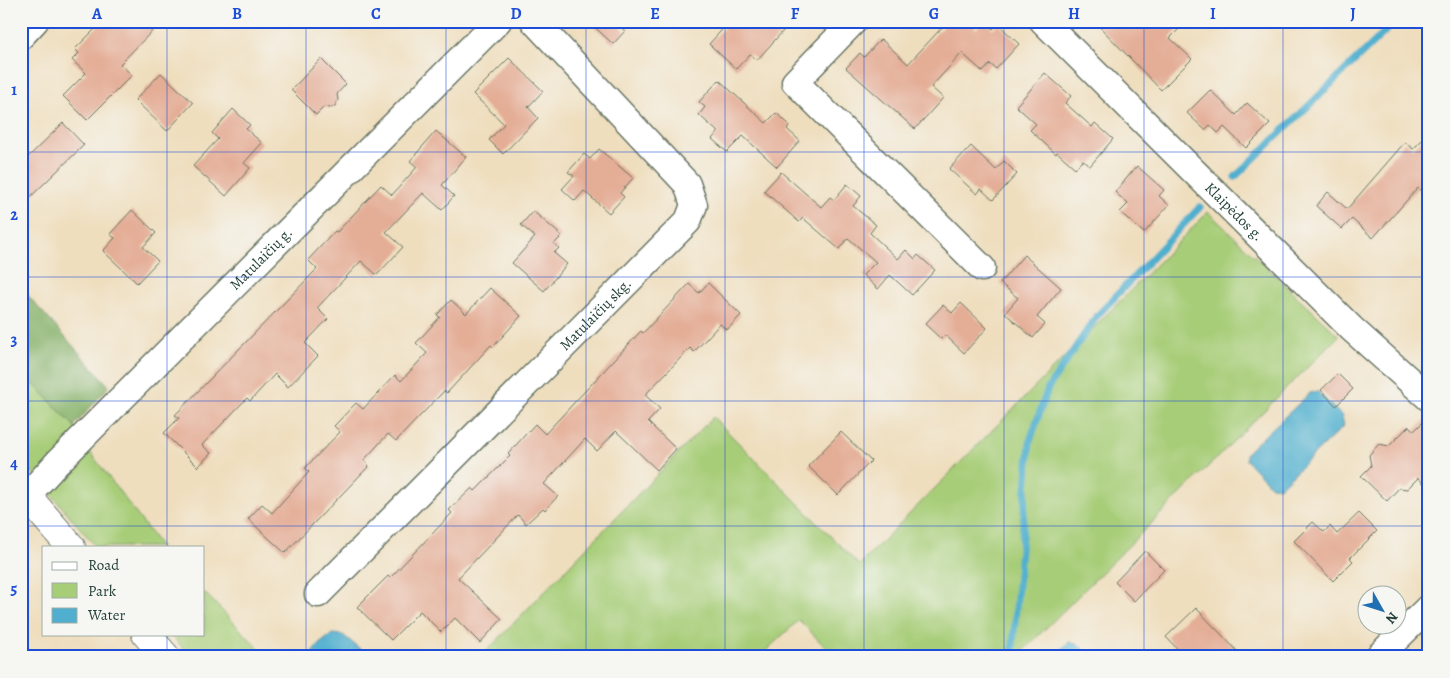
<svg xmlns="http://www.w3.org/2000/svg" width="1450" height="678" font-family="Alegreya,serif">
<style>
.green{fill:#a7cd78;stroke:#638556}
.forest{fill:#85b068;stroke:#52764e}
.water{fill:#50afce;stroke:#387681}
.lines{fill:none;stroke-linecap:round;stroke-linejoin:round}
.stream{stroke:#50afce;stroke-width:7}
.building{fill:#e4ad96}
.street-casing{stroke:#687564;stroke-width:29}
.secondary-casing{stroke:#687564;stroke-width:30}
.street{stroke:#fff;stroke-width:26}
.secondary{stroke:#fff;stroke-width:28}
.grid{fill:none;stroke:#1d4ed8;stroke-width:1;stroke-opacity:0.55}
.labels{text-anchor:middle;dominant-baseline:central;stroke-width:4;stroke-linejoin:round;paint-order:stroke}
.street-label{font-size:15px;fill:#1f3d34;stroke:#f6f6f2}
.neatline{fill:none;stroke:#1d4ed8;stroke-width:2}
.grid-label{font-size:16px;text-anchor:middle;font-weight:bold;fill:#1d4ed8}
</style>
<rect width="100%" height="100%" fill="#f6f6f2"/>
<filter id="ink" filterUnits="userSpaceOnUse"><feTurbulence type="fractalNoise" baseFrequency=".02" numOctaves="2"/><feDisplacementMap in="SourceGraphic" scale="10" xChannelSelector="R" yChannelSelector="G"/><feConvolveMatrix kernelMatrix="1 2 1 2 8 2 1 2 1" color-interpolation-filters="sRGB"/></filter>
<filter id="wash" filterUnits="userSpaceOnUse"><feTurbulence type="fractalNoise" baseFrequency=".0096" numOctaves="4" result="noise"/><feDisplacementMap in="SourceGraphic" scale="20" xChannelSelector="R" yChannelSelector="G"/><feGaussianBlur stdDeviation="1.12" result="paint"/><feColorMatrix in="noise" values="0 0 0 0 0 0 0 0 0 0 0 0 0 0 0 0 0 1.4 0 .05"/><feComposite in="paint" operator="in"/></filter>
<g filter="url(#wash)">
<rect width="100%" height="100%" fill="#efdebe"/>
<!-- green -->
<g class="green">
<polygon points="1208,212 1339,336 1017,657 835,657 799,620 759,657 481,657 713,417 859,565"/>
<polygon points="21,371 74,426 90,452 161,547 96,547 21,459"/>
<polygon points="204,592 267,657 190,657 171,634 204,634"/>
</g>
<!-- forest -->
<polygon class="forest" points="21,288 109,386 74,426 21,371"/>
<!-- water -->
<g class="water">
<polygon points="1317,391 1342,416 1344,426 1280,487 1271,486 1246,460 1246,453 1310,393"/>
<polygon points="332,634 343,635 370,657 309,657 318,645"/>
<polygon points="1069,642 1079,645 1091,657 1053,657"/>
</g>
<g class="lines">
<!-- stream -->
<g class="stream">
<polyline points="1235,177 1396,21"/>
<polyline points="21,646 28,657"/>
<polyline points="1012,657 1030,441 1048,388 1096,317 1200,207"/>
</g>
</g>
<g id="blocks">
<!-- building -->
<g class="building">
<polygon points="103,21 162,21 120,64 132,75 87,120 63,96 86,73 72,60 79,53 75,49"/>
<polygon points="588,21 614,21 625,31 613,44"/>
<polygon points="730,21 792,21 757,60 750,54 736,69 709,44"/>
<polygon points="948,21 967,21 976,29 983,21 993,29 998,24 1019,44 996,69 990,64 983,72 962,53 931,87 943,98 915,129 846,68 860,53 864,57 881,39 908,64"/>
<polygon points="1094,21 1187,21 1170,38 1192,59 1161,90"/>
<polygon points="509,58 543,91 528,107 538,118 503,154 489,140 504,124 473,94"/>
<polygon points="321,59 346,84 337,94 338,100 335,106 330,108 324,107 316,115 291,90"/>
<polygon points="161,73 193,103 167,131 135,100"/>
<polygon points="1045,73 1071,96 1065,103 1092,127 1095,123 1113,139 1090,166 1083,160 1075,168 1057,152 1056,154 1030,130 1036,124 1016,106"/>
<polygon points="719,80 766,123 776,113 790,125 787,129 800,141 777,167 743,136 727,152 712,139 718,132 699,115 705,107 699,102"/>
<polygon points="1210,90 1236,115 1247,103 1270,124 1246,148 1224,127 1218,133 1210,125 1205,130 1187,113"/>
<polygon points="233,109 250,125 246,129 262,143 244,163 250,168 226,196 193,166 218,139 212,133"/>
<polygon points="63,123 84,145 21,206 21,164"/>
<polygon points="436,131 466,157 442,185 454,196 442,210 423,193 386,232 403,247 377,275 361,261 317,308 328,319 305,343 318,356 288,387 275,374 250,401 247,398 202,445 211,453 198,467 164,433 179,418 175,415 317,269 308,260 335,231 337,232 381,185 392,195 417,167 410,161"/>
<polygon points="1429,133 1429,199 1418,188 1373,238 1352,219 1342,229 1316,206 1328,192 1347,209 1405,142 1413,149"/>
<polygon points="971,146 996,170 1004,161 1017,174 993,200 981,189 977,194 949,169"/>
<polygon points="599,149 633,178 620,193 624,197 609,213 584,191 575,201 562,189 574,176 568,172 584,154 590,159"/>
<polygon points="1137,166 1164,190 1159,196 1169,205 1144,233 1120,212 1128,204 1115,192"/>
<polygon points="781,172 821,207 830,197 834,200 847,184 861,196 853,206 876,225 870,233 898,259 906,250 915,259 918,255 935,270 912,295 890,275 878,289 863,275 876,262 848,238 839,249 803,218 799,222 764,191"/>
<polygon points="132,210 156,233 143,247 158,261 137,283 103,251 115,238 110,234"/>
<polygon points="533,211 562,236 554,244 559,248 554,253 567,264 544,291 512,263 535,237 521,225"/>
<polygon points="1024,255 1061,288 1037,317 1045,324 1033,338 1005,313 1018,298 1000,283"/>
<polygon points="708,283 741,315 727,330 720,324 694,352 690,348 645,395 660,409 648,422 676,449 657,470 616,431 597,451 585,439 544,484 558,496 545,510 543,508 526,524 518,515 458,578 502,619 480,643 455,618 441,632 420,611 391,640 357,607 388,576 390,578 452,513 449,510 472,488 475,491 510,456 508,454 535,424 545,434 641,331 643,333 689,284 699,293"/>
<polygon points="490,288 521,316 493,347 491,345 447,393 444,391 396,441 388,434 364,460 369,466 285,553 248,519 262,504 272,513 309,472 305,468 340,432 334,426 356,403 363,409 395,375 401,381 427,353 416,343 440,317 437,315 451,300 466,314"/>
<polygon points="961,303 987,328 964,353 945,335 941,339 925,324 943,305 952,313"/>
<polygon points="1338,374 1353,389 1336,406 1321,390"/>
<polygon points="1429,416 1429,488 1418,478 1407,489 1399,488 1387,501 1361,476 1371,466 1369,455 1379,444 1389,446 1409,426 1414,431"/>
<polygon points="841,432 871,461 838,495 808,466"/>
<polygon points="1359,513 1377,531 1350,558 1353,561 1333,581 1294,541 1313,522 1324,532 1330,526 1337,534"/>
<polygon points="1145,551 1164,570 1134,601 1115,582"/>
<polygon points="1196,608 1243,657 1185,657 1166,637"/>
</g>
</g>
</g>
<g filter="url(#ink)">
<use href="#blocks" fill-opacity="0" stroke="#687564" stroke-width="1"/>
<g class="lines">
<!-- street casing -->
<g class="street-casing">
<g id="street">
<polyline points="854,21 795,82 982,268"/>
<path id="s1" d="M 1043,21 L 1352,329 L 1429,398"/>
<polyline points="21,36 35,21"/>
<path id="s2" d="M 21,502 L 58,462 L 498,21"/>
<path id="s3" d="M 318,594 L 688,221 L 694,205 L 687,184 L 534,21"/>
<polyline points="1378,657 1429,607"/>
</g>
</g>
<!-- secondary casing -->
<g class="secondary-casing">
<g id="secondary">
<polyline points="21,489 71,547"/>
<polyline points="146,634 166,657"/>
</g>
</g>
<!-- street -->
<use href="#street" class="street"/>
<!-- secondary -->
<use href="#secondary" class="secondary"/>
</g>
</g>
<!-- grid -->
<path class="grid" d="M 167,21 L 167,547M 306,21 L 306,657M 446,21 L 446,657M 586,21 L 586,657M 725,21 L 725,657M 864,21 L 864,657M 1004,21 L 1004,657M 1144,21 L 1144,657M 1283,21 L 1283,657M 21,152 L 1429,152M 21,277 L 1429,277M 21,401 L 1429,401M 21,526 L 1429,526M 167,634 L 167,657"/>
<g class="labels">
<!-- street labels -->
<g class="street-label">
<text stroke="none"><textPath href="#s1" startOffset="270">Klaipėdos g.</textPath></text>
<text stroke="none"><textPath href="#s2" startOffset="342">Matulaičių g.</textPath></text>
<text stroke="none"><textPath href="#s3" startOffset="394">Matulaičių skg.</textPath></text>
</g>
</g>
<!-- margin -->
<rect width="1450" height="678" fill="none" stroke="#f6f6f2" stroke-width="55"/>
<!-- legend -->
<rect x="42" y="546" width="162" height="90" fill="#f6f6f2" stroke="#a0aca6"/>
<rect x="52" y="562" width="25" height="8" fill="#ffffff" stroke="#a0aca6"/>
<text x="88" y="570" font-size="15" fill="#1f3d34">Road</text>
<rect x="52" y="583" width="25" height="15" fill="#a7cd78" stroke="#a0aca6"/>
<text x="88" y="596" font-size="15" fill="#1f3d34">Park</text>
<rect x="52" y="608" width="25" height="15" fill="#50afce" stroke="#a0aca6"/>
<text x="88" y="620" font-size="15" fill="#1f3d34">Water</text>
<!-- north arrow -->
<g transform="translate(1382 610) rotate(129)"><circle r="24" fill="#f6f6f2" stroke="#a0aca6"/>
<path d="M0-4L9 19L0 12L-9 19Z" fill="#1f6fb2"/>
<text y="-8" font-size="14" font-weight="bold" text-anchor="middle" fill="#1f3d34">N</text>
</g>
<rect x="28" y="28" width="1394" height="622" class="neatline"/>
<g class="grid-label">
<text x="97" y="19">A</text>
<text x="237" y="19">B</text>
<text x="376" y="19">C</text>
<text x="516" y="19">D</text>
<text x="655" y="19">E</text>
<text x="795" y="19">F</text>
<text x="934" y="19">G</text>
<text x="1074" y="19">H</text>
<text x="1213" y="19">I</text>
<text x="1353" y="19">J</text>
<text x="14" y="95">1</text>
<text x="14" y="220">2</text>
<text x="14" y="345">3</text>
<text x="14" y="469">4</text>
<text x="14" y="594">5</text>
</g>
</svg>
